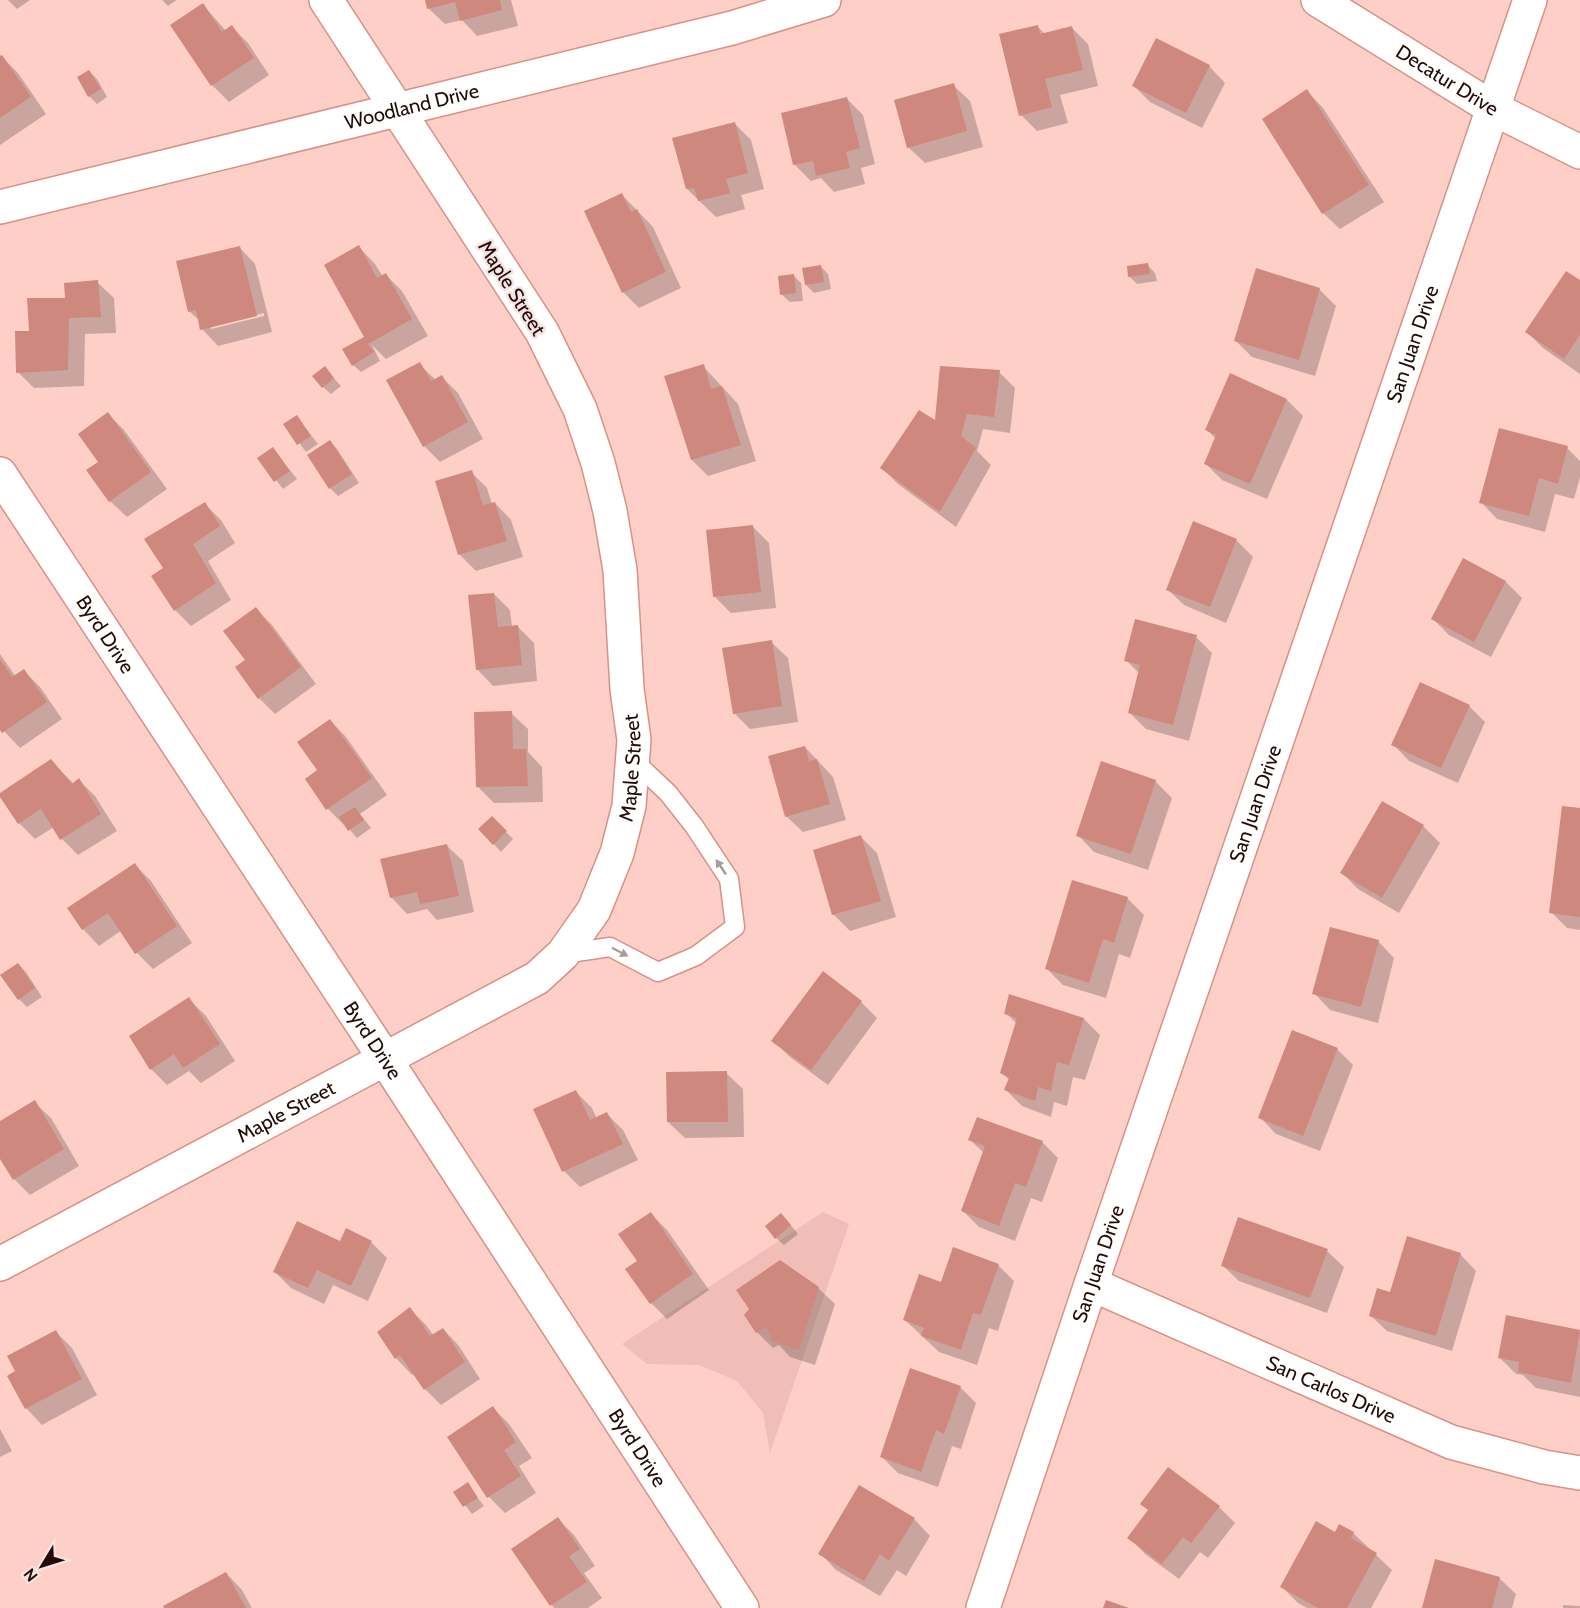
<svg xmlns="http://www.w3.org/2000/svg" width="1580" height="1608" font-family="Cabin,sans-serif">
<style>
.built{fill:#f0beb7}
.shadow{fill:#0003;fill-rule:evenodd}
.building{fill:#cf887d}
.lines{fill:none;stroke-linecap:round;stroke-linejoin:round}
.lane-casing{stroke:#d89186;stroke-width:21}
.street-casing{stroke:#d89186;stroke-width:36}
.lane{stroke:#fff;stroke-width:18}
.street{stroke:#fff;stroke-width:33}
.oneway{fill:#a79d9c}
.labels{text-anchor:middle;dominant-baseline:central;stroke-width:5;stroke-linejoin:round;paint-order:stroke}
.street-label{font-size:20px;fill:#230a07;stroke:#f4e5e2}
</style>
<rect width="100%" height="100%" fill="#fdcfc7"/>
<!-- built -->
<polygon class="built" points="823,1212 849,1224 770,1453 763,1413 737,1381 699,1365 647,1364 622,1344"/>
<!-- shadow -->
<g class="shadow">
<polygon points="8,0 30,0 17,9"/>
<polygon points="162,0 177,0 168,6"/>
<polygon points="426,0 511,0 518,26 477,36 462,20 445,24 428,8"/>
<polygon points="203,5 226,31 232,27 248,43 269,75 229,102 212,85 172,26"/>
<polygon points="1037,26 1045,34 1072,28 1088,44 1098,86 1060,95 1068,123 1037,131 1021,115"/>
<polygon points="2,57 18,73 46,114 0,145 0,58"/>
<polygon points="1209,66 1225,83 1202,128 1150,102 1134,86"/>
<polygon points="89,71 97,79 107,97 97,104 89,96"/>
<polygon points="953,85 970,101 983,147 925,163 908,147"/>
<polygon points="1307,91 1323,108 1384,202 1340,229 1323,213"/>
<polygon points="847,99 863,115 875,164 861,168 865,184 834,192 821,178 811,181 794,164"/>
<polygon points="735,124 751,140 764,189 741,195 745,209 716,217 687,189"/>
<polygon points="622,195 653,227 681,288 639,308 623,292"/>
<path d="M 239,247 L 255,264 L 272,332 L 218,346 L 202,329 L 200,321 L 189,311 ZM 264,313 L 264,316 L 211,329 L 211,326 Z"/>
<polygon points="359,247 375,264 383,277 386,275 402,291 428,336 386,359 372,345 380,361 361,372 353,365 363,339 370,344 326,266"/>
<polygon points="1147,265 1155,273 1157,281 1137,284 1129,276"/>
<polygon points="820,266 828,274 831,289 814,293 806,285"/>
<polygon points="793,275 801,283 803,301 790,302 782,295"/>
<polygon points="97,282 114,298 116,333 85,334 84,386 34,388 18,372 66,299"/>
<polygon points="1580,282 1580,374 1543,348 1527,332"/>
<polygon points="1319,289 1336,306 1315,376 1252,357 1236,341"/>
<polygon points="419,364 436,380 442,377 458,393 483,439 440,462 424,446"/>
<polygon points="703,366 738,404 756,461 708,476 692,460"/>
<polygon points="999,372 1015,388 1010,433 983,429 977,451 991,465 956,527 898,484 882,468"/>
<polygon points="332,376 341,386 331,394 323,387"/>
<polygon points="1287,400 1303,416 1267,499 1222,480 1206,464 1216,439 1207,430"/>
<polygon points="108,414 124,430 167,489 127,517 110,501 88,470 100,462"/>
<polygon points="297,417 318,444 306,452 285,424"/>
<polygon points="330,441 337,449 359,483 338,496 330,488 309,455"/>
<polygon points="1567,448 1580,461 1580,477 1574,499 1555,494 1545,532 1497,519 1481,502"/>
<polygon points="273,449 297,479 283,489 259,458"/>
<polygon points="471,472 487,488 492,504 495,503 511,520 523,557 476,571 459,554"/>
<polygon points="205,504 221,520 235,543 208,561 231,600 191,626 175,610 165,569"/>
<polygon points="1194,523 1237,541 1253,557 1226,623 1184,605 1167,589"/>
<polygon points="753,527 769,543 776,608 731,613 715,597"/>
<polygon points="1506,582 1522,598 1491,657 1449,635 1433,619"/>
<polygon points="494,594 510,610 512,627 517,626 534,643 537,681 493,686 477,669"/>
<polygon points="256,609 272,625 316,684 275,714 259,698 247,660"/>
<polygon points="1196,637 1212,653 1189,741 1146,729 1130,713 1140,674 1126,660"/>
<polygon points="771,642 788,658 798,722 750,729 734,713"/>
<polygon points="0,654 16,677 24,671 40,687 62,719 20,748 0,727"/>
<polygon points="1469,706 1485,722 1458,783 1409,761 1393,744"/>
<polygon points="511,713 528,729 528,752 542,767 543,802 494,803 477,786"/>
<polygon points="330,720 346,737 387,795 360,814 371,828 357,838 345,824 344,825 328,809 319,771"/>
<polygon points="805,747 833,777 846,820 803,832 786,816"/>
<polygon points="51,761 74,784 79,780 95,796 117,831 78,855 62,839 54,827 35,839 19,823 0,794"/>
<polygon points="1155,781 1172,798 1148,870 1094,852 1078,835"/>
<polygon points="1382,803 1423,826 1440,843 1399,913 1358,889 1342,873"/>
<polygon points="1580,809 1580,930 1567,928 1551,912"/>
<polygon points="492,818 513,839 501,852 480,829"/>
<polygon points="861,837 877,853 896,917 850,931 834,915 815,851"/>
<polygon points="446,845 463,861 474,912 437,920 427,909 407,914 391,897"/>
<polygon points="135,865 151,881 192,943 153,969 137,953 122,930 99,946 83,929 69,908"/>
<polygon points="1127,898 1144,915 1130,958 1119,954 1106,998 1063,985 1046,968"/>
<polygon points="1378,941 1394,958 1378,1023 1330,1010 1314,993"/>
<polygon points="18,964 26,972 42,997 27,1007 19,999"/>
<polygon points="189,999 206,1016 235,1061 201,1083 189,1071 167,1085 151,1069"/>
<polygon points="861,1002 877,1018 828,1085 790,1057 773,1041"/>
<polygon points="1006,1013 1084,1019 1100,1035 1085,1080 1073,1077 1067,1106 1054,1102 1051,1117 1022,1106 1006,1090 1010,1081 1002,1072 1017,1024"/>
<polygon points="1337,1049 1353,1065 1320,1151 1276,1134 1260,1117"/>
<polygon points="726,1073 743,1089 744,1137 685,1138 668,1122"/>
<polygon points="576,1092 592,1108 597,1119 607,1114 623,1130 638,1160 580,1187 564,1171"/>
<polygon points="34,1102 51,1118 79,1166 30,1195 14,1179 0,1156 0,1123"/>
<polygon points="970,1140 1042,1142 1058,1158 1042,1202 1031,1198 1015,1241 979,1227 963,1211 984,1153"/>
<polygon points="651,1214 667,1230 709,1290 667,1319 651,1303 639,1261"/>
<polygon points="789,1223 798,1234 784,1245 776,1238"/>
<polygon points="371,1242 387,1258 368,1301 333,1285 324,1304 291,1288 275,1272 341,1243"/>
<polygon points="1327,1251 1344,1267 1327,1313 1239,1281 1222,1265"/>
<polygon points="1460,1254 1476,1271 1452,1351 1387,1331 1370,1315 1391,1294"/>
<polygon points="998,1265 1014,1281 998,1331 989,1328 977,1365 939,1352 905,1320 942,1284"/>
<polygon points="818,1288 835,1304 815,1365 790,1357 779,1345 773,1348 757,1332"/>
<polygon points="410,1309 426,1325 434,1336 443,1329 459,1346 480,1379 441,1405 425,1389 414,1373 412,1375 396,1358 379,1333"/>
<polygon points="1507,1317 1580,1331 1580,1397 1536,1388 1523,1375 1516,1374 1499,1357"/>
<polygon points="55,1331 72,1348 97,1395 42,1425 26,1408 17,1372"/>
<polygon points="960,1387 976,1403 961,1449 952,1446 938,1487 898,1473 882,1457"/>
<polygon points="493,1408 509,1424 532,1458 519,1466 536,1493 505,1513 489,1497 449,1437"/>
<polygon points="0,1429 12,1451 0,1457"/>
<polygon points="467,1484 484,1506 472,1514 455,1492"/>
<polygon points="860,1487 914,1519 930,1536 906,1576 897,1570 880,1596 836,1570 820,1553"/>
<polygon points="1219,1507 1235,1523 1208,1558 1200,1552 1179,1579 1145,1554 1129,1537 1150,1511"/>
<polygon points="558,1519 574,1535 595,1566 584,1573 602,1598 588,1608 554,1608 513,1549"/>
<polygon points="1353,1533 1392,1570 1371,1608 1307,1608 1298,1603 1282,1587 1335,1534"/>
<polygon points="226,1573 242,1590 252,1608 166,1608"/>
<polygon points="1499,1578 1516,1594 1512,1608 1424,1608"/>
<polygon points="1563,1605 1580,1606 1580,1608 1563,1608"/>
</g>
<!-- building -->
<g class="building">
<polygon points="425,0 500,0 502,10 460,21 455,2 427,9"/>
<polygon points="203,3 222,32 232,25 254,58 211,86 170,25"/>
<polygon points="1038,25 1040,34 1072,26 1083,70 1045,79 1052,107 1019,116 999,34"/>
<polygon points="1156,38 1210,65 1186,113 1132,86"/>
<polygon points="2,55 31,97 0,118 0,56"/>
<polygon points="89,70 101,89 88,97 77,77"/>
<polygon points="954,83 967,131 907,148 894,100"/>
<polygon points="1307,89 1369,185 1322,214 1262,119"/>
<polygon points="847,97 860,148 846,152 850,168 816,176 813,161 793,165 781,113"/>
<polygon points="735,122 748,173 726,179 730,193 698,201 694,188 686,189 672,138"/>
<polygon points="622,193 631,212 637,209 666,272 622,293 584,211"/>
<polygon points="359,245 377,278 386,273 412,319 368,344 374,352 352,366 342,349 364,337 324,265"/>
<polygon points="240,246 257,316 200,330 196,310 188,312 176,261"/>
<polygon points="1148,263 1150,274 1128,277 1127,266"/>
<polygon points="821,265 824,282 805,285 802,268"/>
<polygon points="1256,268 1320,288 1299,360 1234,341"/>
<polygon points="1566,271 1580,280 1580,335 1564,359 1525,332"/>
<polygon points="794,274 796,293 780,295 778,276"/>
<polygon points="98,280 101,317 69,318 68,370 16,373 15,331 29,331 27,298 65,298 64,283"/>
<polygon points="420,362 431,381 442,375 468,422 423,447 386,380"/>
<polygon points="704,364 711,389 722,386 741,445 691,460 664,376"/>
<polygon points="325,366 334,378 322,388 312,376"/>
<polygon points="940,366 1000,370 994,417 967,414 961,436 976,448 940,512 880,468 919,410 935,420"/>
<polygon points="1230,373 1287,399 1250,484 1204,464 1216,435 1205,430"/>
<polygon points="108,412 151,472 109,502 86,470 98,462 78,434"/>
<polygon points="297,415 311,436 297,445 283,424"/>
<polygon points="1499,428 1568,446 1558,484 1539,478 1529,516 1479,503"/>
<polygon points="330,440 352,474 329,489 307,455"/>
<polygon points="273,447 290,471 274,482 257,458"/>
<polygon points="472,470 483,505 495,502 507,541 458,555 435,481"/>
<polygon points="205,502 220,526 193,544 216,583 174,611 151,576 163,568 144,539"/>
<polygon points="1193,521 1237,539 1210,607 1166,590"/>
<polygon points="753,525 761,592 713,597 706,530"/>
<polygon points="1463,558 1506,581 1474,642 1431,619"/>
<polygon points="494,593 498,627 518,625 522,665 476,670 468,595"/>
<polygon points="256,607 301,667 258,699 235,667 245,660 223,631"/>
<polygon points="1135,619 1197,635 1173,725 1128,713 1140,665 1124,661"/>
<polygon points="772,640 782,706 733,714 722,648"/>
<polygon points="0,659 12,677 24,669 47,702 2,733 0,730"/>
<polygon points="1420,682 1470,705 1441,768 1391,745"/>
<polygon points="512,711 513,749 526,749 528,786 476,787 474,712"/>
<polygon points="330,719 372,778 326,810 305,779 317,770 297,742"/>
<polygon points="805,746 809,761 817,759 830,804 785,817 768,756"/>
<polygon points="51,759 72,784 79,778 101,814 60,840 41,809 18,824 0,797 0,793"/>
<polygon points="1101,761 1156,780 1131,854 1076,836"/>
<polygon points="1382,801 1424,825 1382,898 1340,873"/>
<polygon points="1562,806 1580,808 1580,917 1549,913"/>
<polygon points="355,807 364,820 348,831 339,817"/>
<polygon points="492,816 507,831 493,845 478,829"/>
<polygon points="861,835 881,901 832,915 813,850"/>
<polygon points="447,844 459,896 420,904 417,892 390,898 380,859"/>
<polygon points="135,863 177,926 135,954 108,913 82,930 67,908"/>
<polygon points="1072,880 1128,897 1114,943 1103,939 1089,983 1045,969"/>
<polygon points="1330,927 1379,940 1361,1007 1312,994"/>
<polygon points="18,963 35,988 18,1000 0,975"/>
<polygon points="823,971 862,1001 811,1070 771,1041"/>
<polygon points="1009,994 1084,1018 1069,1065 1057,1062 1051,1091 1038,1087 1035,1101 1004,1090 1009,1078 1000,1073 1017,1018 1004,1014"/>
<polygon points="189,997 220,1044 183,1068 174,1054 150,1070 129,1036"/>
<polygon points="1292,1030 1338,1048 1303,1136 1258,1118"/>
<polygon points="727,1071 728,1122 667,1122 666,1072"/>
<polygon points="576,1090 590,1120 607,1112 623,1144 562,1172 533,1109"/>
<polygon points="35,1100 64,1149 13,1180 0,1159 0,1121"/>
<polygon points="977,1117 1043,1141 1026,1187 1015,1183 999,1226 961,1211 985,1146 968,1140"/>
<polygon points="651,1212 693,1274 650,1304 625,1269 637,1261 618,1234"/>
<polygon points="781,1213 791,1225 775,1239 765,1226"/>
<polygon points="1238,1217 1328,1249 1310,1298 1221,1266"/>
<polygon points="297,1221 340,1241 346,1228 372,1241 351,1286 317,1270 308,1288 273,1272"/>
<polygon points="1407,1236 1461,1253 1436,1336 1369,1316 1377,1288 1390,1292"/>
<polygon points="953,1247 999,1264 981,1315 973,1313 961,1350 921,1336 924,1328 903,1320 919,1274 941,1282"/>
<polygon points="780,1260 819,1287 799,1350 772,1341 767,1327 756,1333 744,1315 749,1309 736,1290"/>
<polygon points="410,1307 430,1336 443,1328 465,1362 424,1390 400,1355 395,1359 377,1332"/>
<polygon points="1506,1315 1580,1330 1571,1383 1518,1372 1519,1362 1498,1358"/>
<polygon points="56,1330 82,1379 25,1409 7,1376 15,1371 7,1356"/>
<polygon points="910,1368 961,1386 944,1434 936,1430 921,1472 880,1457"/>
<polygon points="493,1406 516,1442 504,1450 521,1476 487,1498 447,1437"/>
<polygon points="1168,1467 1220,1506 1191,1543 1183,1537 1162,1564 1127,1538 1148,1510 1140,1504"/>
<polygon points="468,1482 478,1498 463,1507 453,1492"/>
<polygon points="859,1485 915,1518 889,1561 880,1554 864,1581 818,1554"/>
<polygon points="558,1517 580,1549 569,1556 587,1582 550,1606 511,1549"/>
<polygon points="1316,1521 1335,1532 1339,1524 1354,1532 1351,1538 1377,1553 1347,1608 1318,1608 1280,1587"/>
<polygon points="1435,1559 1500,1577 1492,1608 1422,1608"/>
<polygon points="226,1572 246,1608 164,1608 163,1606"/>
<polygon points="1106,1600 1129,1608 1103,1608"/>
</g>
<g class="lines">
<!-- lane casing -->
<g class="lane-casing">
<polyline id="lane" points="563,954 610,947 658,972 696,956 735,927 729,879 694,826 668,793 633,760"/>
</g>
<!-- street casing -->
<g class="street-casing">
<g id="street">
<path id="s1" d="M 1318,0 L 1494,109 L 1580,152"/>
<path id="s2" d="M 0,207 L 732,28 L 824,0"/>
<path id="s3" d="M 0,474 L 385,1059 L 742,1608"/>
<path id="s4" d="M 0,1264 L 537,978 L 563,954 L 594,910 L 617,853 L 629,806 L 634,740 L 627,689 L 620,570 L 610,511 L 598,463 L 580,409 L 542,332 L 326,0"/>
<path id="s5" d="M 1091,1284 L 1451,1442 L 1544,1467 L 1580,1473"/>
<path id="s6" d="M 983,1608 L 1091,1284 L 1530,0"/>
</g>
</g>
<!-- lane -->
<use href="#lane" class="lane"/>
<!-- street -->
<use href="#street" class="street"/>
</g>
<!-- one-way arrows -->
<defs><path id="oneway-solid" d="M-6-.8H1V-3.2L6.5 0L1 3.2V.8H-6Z" transform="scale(1.5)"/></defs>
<g class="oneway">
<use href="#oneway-solid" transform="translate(721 867) rotate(-124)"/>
<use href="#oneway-solid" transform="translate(620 952) rotate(28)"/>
</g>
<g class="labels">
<!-- street labels -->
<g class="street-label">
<text stroke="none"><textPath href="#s1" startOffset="152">Decatur Drive</textPath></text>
<text stroke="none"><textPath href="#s2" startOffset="424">Woodland Drive</textPath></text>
<text transform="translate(512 288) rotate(58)">Maple Street</text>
<text stroke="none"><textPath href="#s6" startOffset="1335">San Juan Drive</textPath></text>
<text stroke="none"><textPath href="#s3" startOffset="192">Byrd Drive</textPath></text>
<text stroke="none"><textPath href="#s4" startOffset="846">Maple Street</textPath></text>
<text stroke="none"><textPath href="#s6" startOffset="849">San Juan Drive</textPath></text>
<text stroke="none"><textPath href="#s3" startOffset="678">Byrd Drive</textPath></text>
<text stroke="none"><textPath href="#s4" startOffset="324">Maple Street</textPath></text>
<text stroke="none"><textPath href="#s6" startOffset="363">San Juan Drive</textPath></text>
<text stroke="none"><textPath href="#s5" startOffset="262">San Carlos Drive</textPath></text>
<text stroke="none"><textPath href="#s3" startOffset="1164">Byrd Drive</textPath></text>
</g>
</g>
<!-- north arrow -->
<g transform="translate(42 1566) rotate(232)" stroke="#f4e5e2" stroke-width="4.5" paint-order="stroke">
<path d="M0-4.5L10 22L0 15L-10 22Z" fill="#230a07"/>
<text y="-9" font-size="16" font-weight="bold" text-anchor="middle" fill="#230a07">N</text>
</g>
</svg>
